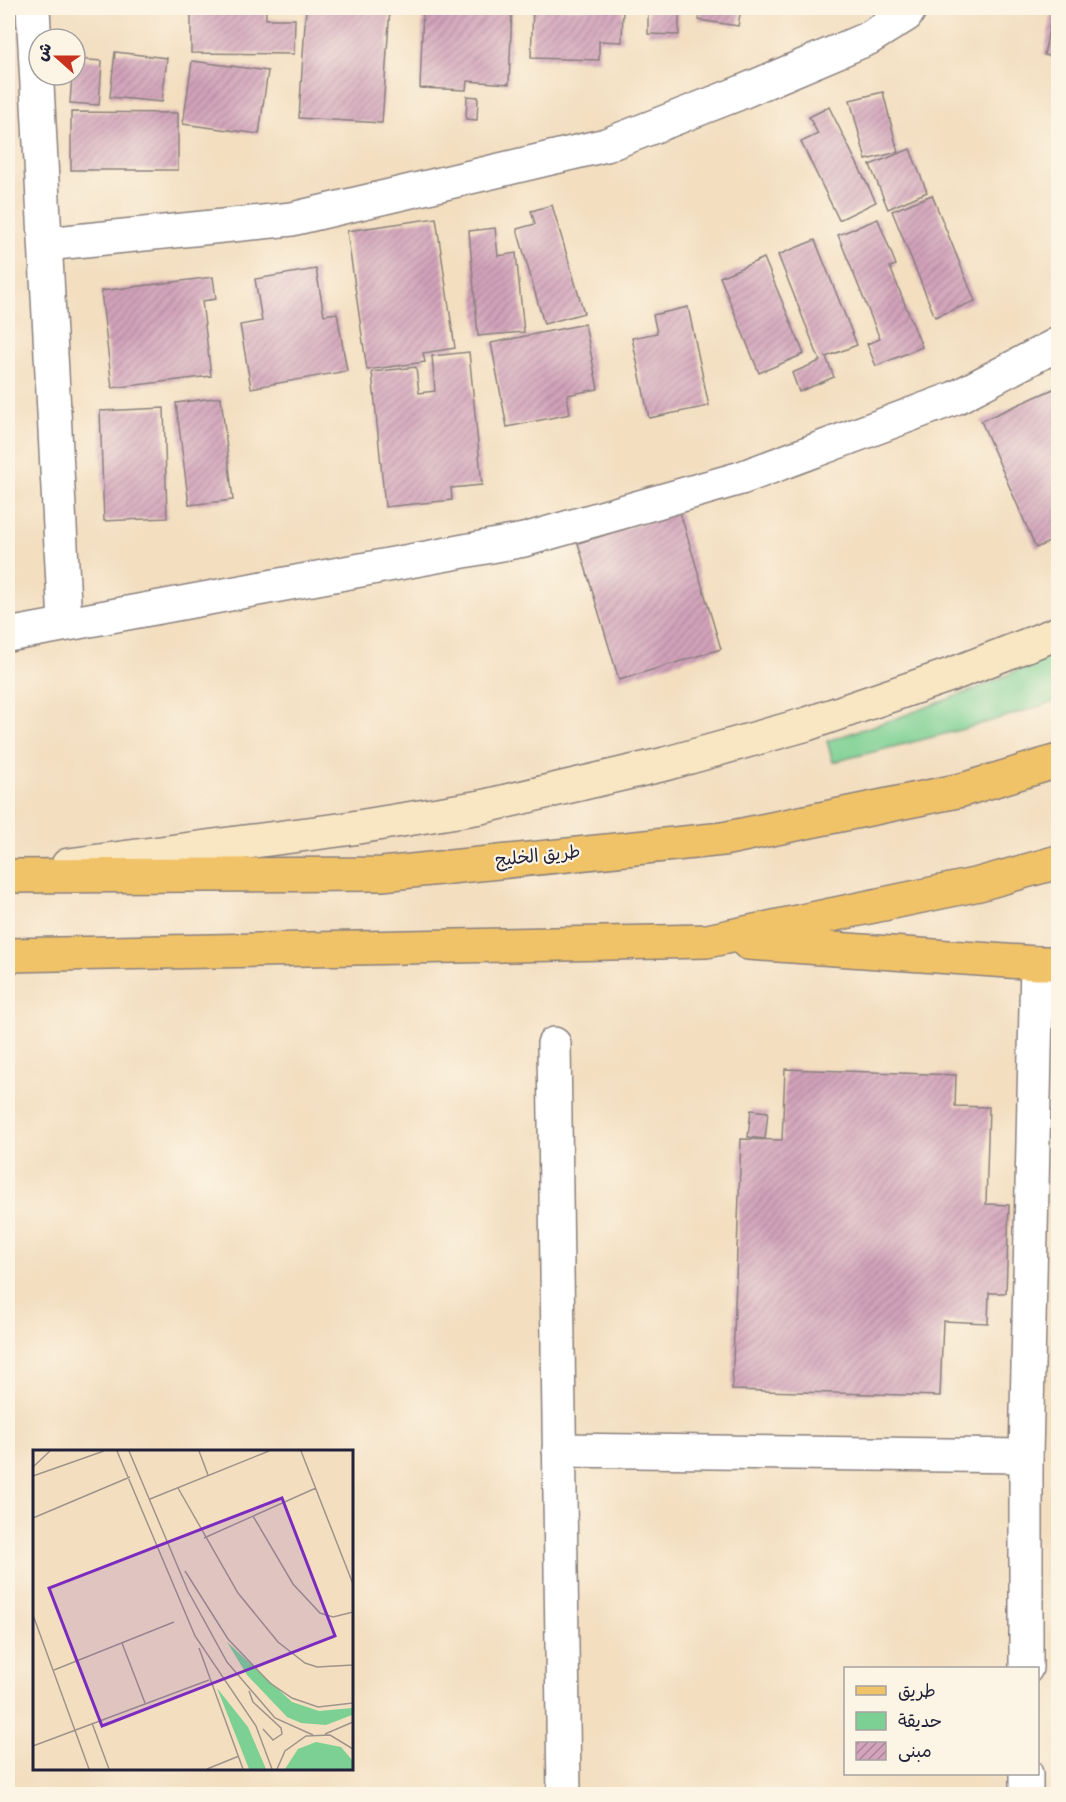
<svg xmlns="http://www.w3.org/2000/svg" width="1066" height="1802" font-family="'Gochi Hand','Playpen Sans Arabic',sans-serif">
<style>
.green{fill:#7cd093;stroke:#4f7967;stroke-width:1.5}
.building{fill:url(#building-hatch)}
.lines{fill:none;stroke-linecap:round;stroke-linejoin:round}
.minor-casing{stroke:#8a807e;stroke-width:36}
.secondary-casing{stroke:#8a807e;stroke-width:36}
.primary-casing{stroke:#8a807e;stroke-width:36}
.minor{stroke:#fff;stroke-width:33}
.secondary{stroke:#f9e7c3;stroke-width:33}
.primary{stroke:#f1c369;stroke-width:33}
.labels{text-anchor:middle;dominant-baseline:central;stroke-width:4.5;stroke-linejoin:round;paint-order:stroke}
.street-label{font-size:18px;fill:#22223b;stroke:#fcf5e5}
.inset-road{fill:none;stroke:#9f938b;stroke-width:1.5}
.view{fill:#7b2cbf;fill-opacity:0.15;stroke:#7b2cbf;stroke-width:3}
.inset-edge{fill:none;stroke:#22223b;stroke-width:3}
</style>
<defs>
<pattern id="building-hatch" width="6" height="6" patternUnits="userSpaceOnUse" patternTransform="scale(1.5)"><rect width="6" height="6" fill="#d2a3ba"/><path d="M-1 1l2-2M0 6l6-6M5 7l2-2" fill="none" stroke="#aa8498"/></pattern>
</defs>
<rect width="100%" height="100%" fill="#fcf5e5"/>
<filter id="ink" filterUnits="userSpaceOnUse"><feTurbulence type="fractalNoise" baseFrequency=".0167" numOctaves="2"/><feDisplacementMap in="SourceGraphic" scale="12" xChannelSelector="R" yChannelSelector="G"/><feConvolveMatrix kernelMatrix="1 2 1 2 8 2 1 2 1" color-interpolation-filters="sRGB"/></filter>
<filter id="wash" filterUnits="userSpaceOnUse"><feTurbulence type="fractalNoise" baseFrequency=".008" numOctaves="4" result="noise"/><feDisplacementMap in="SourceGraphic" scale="24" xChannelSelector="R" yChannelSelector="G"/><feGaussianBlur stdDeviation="1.35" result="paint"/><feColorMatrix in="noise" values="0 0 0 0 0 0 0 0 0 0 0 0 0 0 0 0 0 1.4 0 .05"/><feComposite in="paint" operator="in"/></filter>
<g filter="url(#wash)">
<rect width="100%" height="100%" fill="#f3dec0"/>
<!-- green -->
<polygon class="green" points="1058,652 1058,701 964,729 833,762 827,741 900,717 978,688"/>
<g id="blocks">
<!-- building -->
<g class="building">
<polygon points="191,8 266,8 266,19 295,19 294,54 191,53"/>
<polygon points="306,8 390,8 382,123 299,118"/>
<polygon points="423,8 512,8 509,84 467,81 466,90 420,88"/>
<polygon points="533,8 623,8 622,42 599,41 599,60 531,58"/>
<polygon points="648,8 679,8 679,35 648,34"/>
<polygon points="701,8 741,8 738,26 699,20"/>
<polygon points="1053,8 1058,8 1058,58 1044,55"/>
<polygon points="115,52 167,58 162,102 110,97"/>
<polygon points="75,59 102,61 99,105 70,103 72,75 75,75"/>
<polygon points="192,61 268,71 259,134 183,124"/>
<polygon points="883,92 898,152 866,160 850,100"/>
<polygon points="467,96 478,97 477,120 466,119"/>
<polygon points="829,107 876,202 839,220 801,142 818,134 809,117"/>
<polygon points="71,112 178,113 178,170 71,170"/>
<polygon points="910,149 927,192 888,209 870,165"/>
<polygon points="932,195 975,301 935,317 892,211"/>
<polygon points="552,205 584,313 544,324 517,229 535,224 531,211"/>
<polygon points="436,218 455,348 423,353 425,362 367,370 347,231"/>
<polygon points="878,219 896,265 890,267 922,347 876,366 867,344 880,339 838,235"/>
<polygon points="495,228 498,256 516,253 524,332 478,336 469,231"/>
<polygon points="815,240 857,345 826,357 834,377 799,392 792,373 820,361 778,255"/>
<polygon points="764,258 804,354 759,373 720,277"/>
<polygon points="316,269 324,315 337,313 347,371 251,388 240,325 262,321 255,279"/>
<polygon points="213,277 216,299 202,301 211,376 112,388 101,291"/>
<polygon points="688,307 709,406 649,418 632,338 657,333 653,315"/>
<polygon points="585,324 598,389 567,395 570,414 507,427 491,343"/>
<polygon points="469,352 482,485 451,488 452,500 385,507 372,372 416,367 419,393 435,391 432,356"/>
<polygon points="1058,387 1058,538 1036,548 981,421"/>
<polygon points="221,397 233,500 189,505 176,403"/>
<polygon points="164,408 167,518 104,521 100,411"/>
<polygon points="680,512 721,649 619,680 578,543"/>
<polygon points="785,1069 956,1075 955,1106 989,1107 986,1204 1009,1205 1006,1293 989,1293 988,1323 943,1321 940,1396 732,1390 741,1139 782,1140"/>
<polygon points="751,1110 768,1112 765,1139 748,1137"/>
</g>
</g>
</g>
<g filter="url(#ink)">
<use href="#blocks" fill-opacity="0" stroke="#8a807e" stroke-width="1.5"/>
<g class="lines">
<!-- minor casing -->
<g class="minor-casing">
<g id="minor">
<polyline points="33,8 65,623"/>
<polyline points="46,244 292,219 606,145 737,94 869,38 906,15 910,8"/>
<polyline points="8,635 524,540 741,478 955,398 1058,344"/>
<polyline points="554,1044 564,1794"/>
<polyline points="559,1450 1026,1456"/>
<polyline points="1026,1668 1026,1456 1037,963"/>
<polyline points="1026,1794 1026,1774"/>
</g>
</g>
<!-- secondary casing -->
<g class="secondary-casing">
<polyline id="secondary" points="68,865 346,829 481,807 665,764 807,724 953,674 1058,633"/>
</g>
<!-- primary casing -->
<g class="primary-casing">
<g id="primary">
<polyline points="8,876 382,874 723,839 962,790 1058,761"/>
<polyline points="748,943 1037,963 1058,963"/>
<polyline points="8,955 707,941 979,884 1058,862"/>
</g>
</g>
<!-- minor -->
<use href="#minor" class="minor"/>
<!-- secondary -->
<use href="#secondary" class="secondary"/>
<!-- primary -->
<use href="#primary" class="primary"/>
</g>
</g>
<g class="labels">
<!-- street labels -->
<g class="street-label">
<text transform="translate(538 858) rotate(-6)">طريق الخليج</text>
</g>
</g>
<!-- overview -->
<g transform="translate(33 1450)">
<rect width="320" height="320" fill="#f3dec0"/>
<path d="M 194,192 L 259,252 L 286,261 L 319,258 L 319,265 L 293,275 L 268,273 L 254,267 L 214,225 ZM 184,238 L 215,277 L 233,319 L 216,319 ZM 283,292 L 308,297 L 319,310 L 319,319 L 252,319 L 265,299 Z" fill="#7cd093"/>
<path class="inset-road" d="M 84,1 L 162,186 L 223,276 L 239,319M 96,1 L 155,141 L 194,212 L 242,268 L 280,285M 166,1 L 175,25M 268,1 L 320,134M 0,17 L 17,1M 0,26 L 71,1M 145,38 L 205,143 L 245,192 L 272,213 L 284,217 L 320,215M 117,49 L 236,1M 220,66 L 260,134 L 287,163 L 300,167 L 320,162M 0,68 L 97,27M 171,88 L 283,38M 152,121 L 195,189 L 237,233 L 259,248 L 285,257 L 320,253M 0,165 L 56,319M 89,193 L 112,253M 166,198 L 210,319M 21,220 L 141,172M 216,241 L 220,252 L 248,278 L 249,284 L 240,290 L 230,279M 59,273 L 76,319M 292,284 L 320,272M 0,296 L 176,230M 174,319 L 206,306M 244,319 L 252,301 L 273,286 L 297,285 L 320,299"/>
<path class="view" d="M 249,48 L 302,186 L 69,276 L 16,138 Z"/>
<rect width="320" height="320" class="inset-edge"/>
</g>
<!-- margin -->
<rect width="1066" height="1802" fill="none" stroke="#fcf5e5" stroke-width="30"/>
<!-- legend -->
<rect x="844" y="1667" width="195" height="108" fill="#fcf5e5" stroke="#a5a1a1" stroke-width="1.5"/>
<rect x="856" y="1686" width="30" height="9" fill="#f1c369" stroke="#a5a1a1" stroke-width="1.5"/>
<text x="898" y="1697" font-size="18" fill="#22223b">طريق</text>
<rect x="856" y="1712" width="30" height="18" fill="#7cd093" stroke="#a5a1a1" stroke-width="1.5"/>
<text x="898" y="1727" font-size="18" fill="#22223b">حديقة</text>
<rect x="856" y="1742" width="30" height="18" fill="url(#building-hatch)" stroke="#a5a1a1" stroke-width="1.5"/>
<text x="898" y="1757" font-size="18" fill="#22223b">مبنى</text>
<!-- north arrow -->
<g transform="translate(57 57) rotate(291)"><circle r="28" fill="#fcf5e5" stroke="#a5a1a1" stroke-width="1.5"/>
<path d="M0-4.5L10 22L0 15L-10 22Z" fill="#c8321e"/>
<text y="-9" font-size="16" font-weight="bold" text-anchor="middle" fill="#22223b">ش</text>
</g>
</svg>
